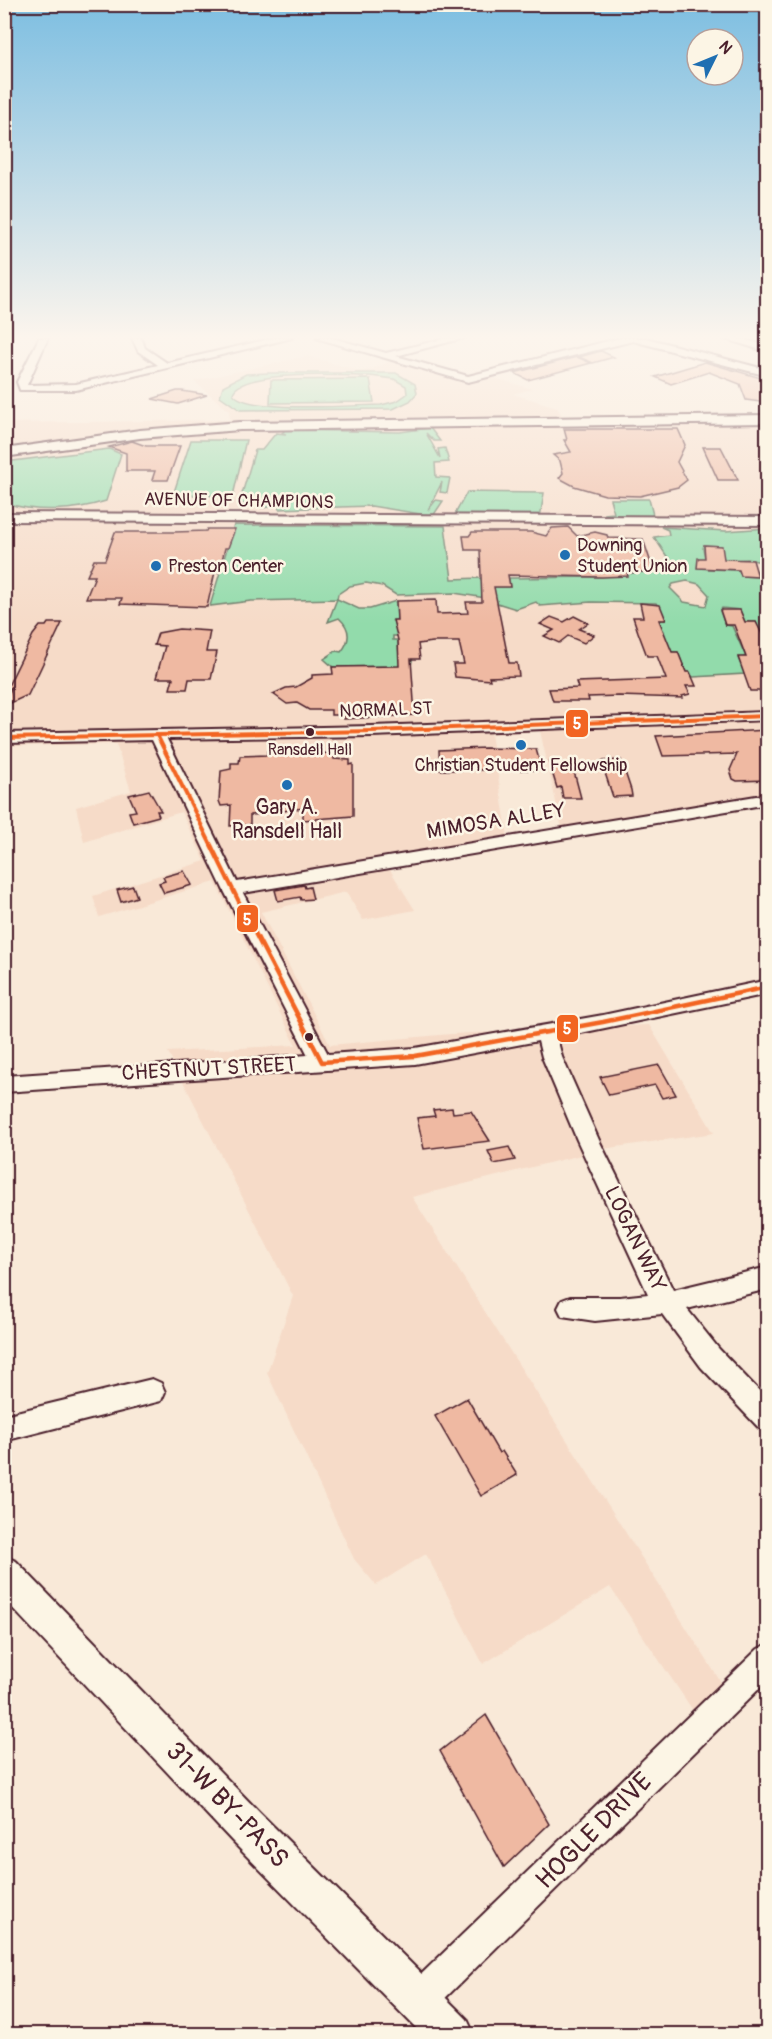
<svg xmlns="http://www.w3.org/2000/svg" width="772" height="2039" font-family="Pangolin,sans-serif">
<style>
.built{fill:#f6dbc8}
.green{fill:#92dbab;stroke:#6e7d6b;stroke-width:1.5;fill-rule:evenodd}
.building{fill:#efb9a2;stroke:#4a1f2b;stroke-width:1.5}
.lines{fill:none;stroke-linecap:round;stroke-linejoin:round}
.minor-casing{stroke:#4a1f2b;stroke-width:4}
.major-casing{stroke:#4a1f2b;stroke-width:4}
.minor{fill:#fcf5e5;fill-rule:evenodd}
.major{fill:#fcf5e5;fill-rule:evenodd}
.bus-1-far1-casing{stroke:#fcf5e5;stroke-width:8}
.bus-1-casing{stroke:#fcf5e5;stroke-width:9}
.bus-1-far1{stroke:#f26522;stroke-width:4}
.bus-1{stroke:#f26522;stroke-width:4.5}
.poi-dot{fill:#1f6fb2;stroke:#fcf5e5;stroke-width:2}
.bus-dot{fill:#4a1f2b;stroke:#fcf5e5;stroke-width:2}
.labels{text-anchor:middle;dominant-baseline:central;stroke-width:5;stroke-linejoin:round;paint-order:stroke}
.far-bus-label{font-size:16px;fill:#4a1f2b;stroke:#fcf5e5}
.far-street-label{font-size:18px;fill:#4a1f2b;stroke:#fcf5e5}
.far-poi-label{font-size:18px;fill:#4a1f2b;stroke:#fcf5e5;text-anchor:start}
.poi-label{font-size:21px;fill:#4a1f2b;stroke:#fcf5e5}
.street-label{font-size:21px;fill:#4a1f2b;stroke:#fcf5e5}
.near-street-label{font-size:26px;fill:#4a1f2b;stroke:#fcf5e5}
.line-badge{stroke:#fcf5e5;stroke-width:2}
.badge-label{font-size:16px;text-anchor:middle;font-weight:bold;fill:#fff}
</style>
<rect width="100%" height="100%" fill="#f9e9d8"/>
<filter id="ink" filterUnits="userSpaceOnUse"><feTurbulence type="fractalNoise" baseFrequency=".0167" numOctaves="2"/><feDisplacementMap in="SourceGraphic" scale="12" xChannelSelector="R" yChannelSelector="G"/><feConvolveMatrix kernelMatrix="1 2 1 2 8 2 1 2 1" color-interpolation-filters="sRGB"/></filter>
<g filter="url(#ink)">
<!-- built -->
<polygon class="built" points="307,356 360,371 370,370 391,361 462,380 491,377 532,389 513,394 557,407 562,416 767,414 767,801 563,833 540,731 491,734 509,843 387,865 415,910 363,920 346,892 261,912 330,1045 451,1034 649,1025 714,1133 609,1148 412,1197 724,1687 694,1712 610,1587 483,1664 426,1554 376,1585 354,1559 267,1373 293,1296 168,1052 296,1045 215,882 99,917 93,896 205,861 181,812 84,842 76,807 131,791 116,744 5,746 4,423 230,420 229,411 194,381"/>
<!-- green -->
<g class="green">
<path d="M 269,373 L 396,373 L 415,384 L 417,393 L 410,401 L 393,409 L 240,410 L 220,396 L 223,386 L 246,374 ZM 370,376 L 394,379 L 406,386 L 407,394 L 397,401 L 381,405 C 356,405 243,414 233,393 C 242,369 344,376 370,376 Z"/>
<polygon points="370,379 374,402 270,403 271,380"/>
<polygon points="430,428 440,441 434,441 426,433 440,458 438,449 445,448 449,462 435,463 436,477 450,478 447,493 440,492 442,482 428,510 436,500 443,501 433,516 371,506 279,509 278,506 262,508 259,504 239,504 255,450 262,450 276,433 286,434 282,433 285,430 400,432"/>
<polygon points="191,440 246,440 233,496 173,495"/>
<path d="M 109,449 L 121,454 L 106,501 C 74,511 37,513 5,503 L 5,462 Z"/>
<polygon points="467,492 544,493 540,518 453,518"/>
<polygon points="610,499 649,499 654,519 606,519 605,514 614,513"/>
<path d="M 234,525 L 445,526 L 452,579 L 481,578 L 483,587 L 510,587 L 509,578 L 601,577 L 667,569 L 668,558 L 654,537 L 669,535 L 668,530 L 661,527 L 726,531 L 767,528 L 767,563 L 747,559 L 724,561 L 721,546 L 704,545 L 703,548 L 707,569 L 739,570 L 741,576 L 757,577 L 756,571 L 767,571 L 767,650 L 756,622 L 745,622 L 740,610 L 722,608 L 720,611 L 725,625 L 732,626 L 746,657 L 738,658 L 745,674 L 693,677 L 684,668 L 678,652 L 667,652 L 664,631 L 659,631 L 655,620 L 665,620 L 656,603 L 591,602 L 540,606 L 536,602 L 516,609 L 494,602 L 492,599 L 454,593 L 396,595 L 382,586 L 366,583 L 350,586 L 338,594 L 337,599 L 359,609 L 370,609 L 396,601 L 397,620 L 393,621 L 397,623 L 398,636 L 393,636 L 393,640 L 398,640 L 399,656 L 413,656 L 411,666 L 333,667 L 324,659 L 336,651 L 341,652 C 351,640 351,629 339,618 L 328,622 L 337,599 L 251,601 L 210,606 ZM 687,581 L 699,584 L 709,595 L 706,606 L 684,602 L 670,588 L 673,584 Z"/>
</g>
<!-- building -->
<g class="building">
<polygon points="601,351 614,357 593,363 579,357"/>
<polygon points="577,357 591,363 528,380 514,373"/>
<polygon points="705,362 768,380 768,403 746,400 740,384 709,372 671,384 655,377"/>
<polygon points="177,391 182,391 207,395 178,404 152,399"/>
<polygon points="564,429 678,429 685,445 677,462 687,480 678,487 640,496 605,495 574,486 559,478 563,473 560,461 553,455 571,452 564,440 567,440"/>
<polygon points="132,441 146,446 180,446 168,480 152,480 155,471 126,471 126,453 109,447"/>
<polygon points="703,447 721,447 738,480 718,480"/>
<polygon points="568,527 577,536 595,532 607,535 608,538 643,539 654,572 627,572 628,576 602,577 508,575 510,587 494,587 509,663 517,663 519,676 489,677 490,680 455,677 453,664 464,664 459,642 433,642 418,644 420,659 411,659 415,715 344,719 344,715 331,715 331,710 309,710 297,703 287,704 273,694 286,688 296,687 312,678 312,675 333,674 332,667 399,666 398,640 393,620 397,620 396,601 436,600 437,614 468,613 466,602 482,602 480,550 465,550 463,536 469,536 472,532 531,532 546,536 552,528"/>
<polygon points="207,529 235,529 228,548 225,548 219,572 215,572 207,607 120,604 122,598 86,598 95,576 87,576 94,560 105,560 115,532 174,532 206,531"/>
<polygon points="704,545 722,546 724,559 753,560 758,577 741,576 739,570 697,568 698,558 705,558"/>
<polygon points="640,603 660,605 666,620 659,620 672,652 678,652 686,672 690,672 696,686 686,686 690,694 682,696 683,698 619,696 588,697 589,701 553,701 549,689 578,688 576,682 666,679 657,656 647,656 638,632 633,617 643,617"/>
<polygon points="720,610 740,610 745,622 756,622 768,646 768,661 762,661 768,675 768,691 750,691 738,657 746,657 734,625 725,625"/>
<polygon points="574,616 588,623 579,629 594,635 584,643 568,636 559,643 544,636 554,630 540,624 551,617 564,622"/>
<polygon points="48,623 62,623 28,695 4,706 11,688 7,688 33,635 40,626 46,626"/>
<polygon points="179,629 210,631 206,652 217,652 211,679 189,679 187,689 170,689 173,678 156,678 165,646 154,645 158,633"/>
<polygon points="768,730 768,780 737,781 733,779 730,770 737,754 663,756 656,736"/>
<polygon points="485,748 536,749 542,770 440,770 439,750"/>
<polygon points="307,750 307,754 334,753 334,759 350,760 350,765 353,764 353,816 303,820 303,808 283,811 265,808 265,814 250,815 250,825 230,826 231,805 221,806 219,801 221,771 231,769 231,763 239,763 240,756 267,755 267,751"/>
<polygon points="621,760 631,790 632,796 613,797 601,761"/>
<polygon points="549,762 572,764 581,798 563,798 561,787 557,788"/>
<polygon points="149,790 161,811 157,811 159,816 133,823 129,812 136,811 129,795"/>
<polygon points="184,871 192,885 164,893 159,883 165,881 163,877"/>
<polygon points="304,885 305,888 310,887 313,899 301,900 300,897 278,901 275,890"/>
<polygon points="133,886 137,897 121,902 117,890"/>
<polygon points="659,1065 676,1095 662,1098 655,1085 609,1095 600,1077"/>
<polygon points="452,1108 453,1113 471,1111 490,1141 424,1149 417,1118 435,1116 433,1110"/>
<polygon points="509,1147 515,1160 494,1164 488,1151"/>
<polygon points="467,1398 499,1453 502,1451 517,1475 481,1496 435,1416"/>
<polygon points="486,1715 549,1824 504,1867 440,1751"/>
</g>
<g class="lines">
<!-- minor casing -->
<g class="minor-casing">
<g id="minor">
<polygon points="39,338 48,338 27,385 76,384 158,365 138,351 132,338 141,338 145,348 167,363 274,338 292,338 76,390 20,390 17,382"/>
<polygon points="316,338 332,338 386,353 447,338 464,338 396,356 468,376 620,338 646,338 768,370 768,376 633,341 468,382"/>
<polygon points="722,338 738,338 768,346 768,352"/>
<polygon points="4,513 768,517 768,525 4,521"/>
<polygon points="768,712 768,720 372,736 167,739 237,882 768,794 768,804 243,893 328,1054 415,1048 603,1015 768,980 768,994 557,1038 562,1057 599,1140 673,1290 768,1267 768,1289 687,1309 719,1349 768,1400 768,1432 759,1428 701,1367 662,1314 595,1321 562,1316 558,1308 562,1300 570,1297 620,1297 648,1294 577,1140 542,1057 538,1041 415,1064 4,1092 4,1076 308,1055 223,889 152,740 4,743 4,733 372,726"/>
<polygon points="152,1379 161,1383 165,1392 161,1401 4,1441 4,1415"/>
<polygon points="768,1644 768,1680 429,2014 417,2019 405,2014 400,2002 405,1990 758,1649"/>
</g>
</g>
<!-- major casing -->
<g class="major-casing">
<g id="major">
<polygon points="768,415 768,423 240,430 140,438 4,457 4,449 140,430 240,422"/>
<polygon points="4,1556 16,1561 260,1813 467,2019 474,2034 422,2034 232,1841 4,1599"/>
</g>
</g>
<!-- minor -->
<use href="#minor" class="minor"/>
<!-- major -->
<use href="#major" class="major"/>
<!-- bus-1-far1 casing -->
<g class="bus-1-far1-casing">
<g id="bus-1-far1">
<polyline points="157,735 242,908"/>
<polyline points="4,738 372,731 768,716"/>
</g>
</g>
<!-- bus-1 casing -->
<g class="bus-1-casing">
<polyline id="bus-1" points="241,906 322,1062 415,1056 603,1022 768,987"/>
</g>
<!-- bus-1-far1 -->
<use href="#bus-1-far1" class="bus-1-far1"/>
<!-- bus-1 -->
<use href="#bus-1" class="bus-1"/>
</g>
</g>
<!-- sky -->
<linearGradient id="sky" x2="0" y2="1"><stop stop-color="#7dbee1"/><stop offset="0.54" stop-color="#fcf5ed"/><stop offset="1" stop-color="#fcf5ed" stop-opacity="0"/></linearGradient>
<rect width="772" height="624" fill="url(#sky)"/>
<!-- markers -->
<g class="poi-dot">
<circle cx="565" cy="555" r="6"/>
<circle cx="156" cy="566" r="6"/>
<circle cx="521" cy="745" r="6"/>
<circle cx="287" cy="785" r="6"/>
</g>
<g class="bus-dot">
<circle cx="310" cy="732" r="5"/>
<circle cx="309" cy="1037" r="5"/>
</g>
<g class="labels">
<!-- far-bus labels -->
<g class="far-bus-label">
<text x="310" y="750">Ransdell Hall</text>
</g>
<!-- far-street labels -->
<g class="far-street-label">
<text transform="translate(239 501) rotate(1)">AVENUE OF CHAMPIONS</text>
<text transform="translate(386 710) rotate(-2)">NORMAL ST</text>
</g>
<!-- far-poi labels -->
<g class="far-poi-label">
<text x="577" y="545">Downing<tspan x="577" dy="21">Student Union</tspan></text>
<text x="168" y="566">Preston Center</text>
<text x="521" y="765" text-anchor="middle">Christian Student Fellowship</text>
</g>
<!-- poi labels -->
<g class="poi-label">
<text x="287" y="807">Gary A.<tspan x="287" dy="24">Ransdell Hall</tspan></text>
</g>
<!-- street labels -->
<g class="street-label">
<text transform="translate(496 821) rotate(-9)">MIMOSA ALLEY</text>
<text transform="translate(209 1069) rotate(-3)">CHESTNUT STREET</text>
<text transform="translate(635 1239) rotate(64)">LOGAN WAY</text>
</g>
<!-- near-street labels -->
<g class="near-street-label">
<text transform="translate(227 1805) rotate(46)">31-W BY-PASS</text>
<text transform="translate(594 1831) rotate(-45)">HOGLE DRIVE</text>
</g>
</g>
<g class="line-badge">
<rect x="565" y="709" width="24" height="29" rx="6" fill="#f26522"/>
<rect x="236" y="904" width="23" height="29" rx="6" fill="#f26522"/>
<rect x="556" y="1014" width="23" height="29" rx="6" fill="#f26522"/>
</g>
<g class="badge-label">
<text x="577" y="729">5</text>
<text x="247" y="925">5</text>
<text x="567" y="1034">5</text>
</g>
<!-- margin -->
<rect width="772" height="2039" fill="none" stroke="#fcf5e5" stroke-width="24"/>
<rect x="12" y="12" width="748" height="2015" fill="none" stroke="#4a1f2b" stroke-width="2" filter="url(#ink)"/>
<!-- north arrow -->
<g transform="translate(715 57) rotate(47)"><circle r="28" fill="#fcf5e5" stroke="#b59f9b" stroke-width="1.5"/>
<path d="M0-4.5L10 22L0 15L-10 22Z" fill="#1f6fb2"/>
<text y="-9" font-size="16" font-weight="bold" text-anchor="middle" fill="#4a1f2b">N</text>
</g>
</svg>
